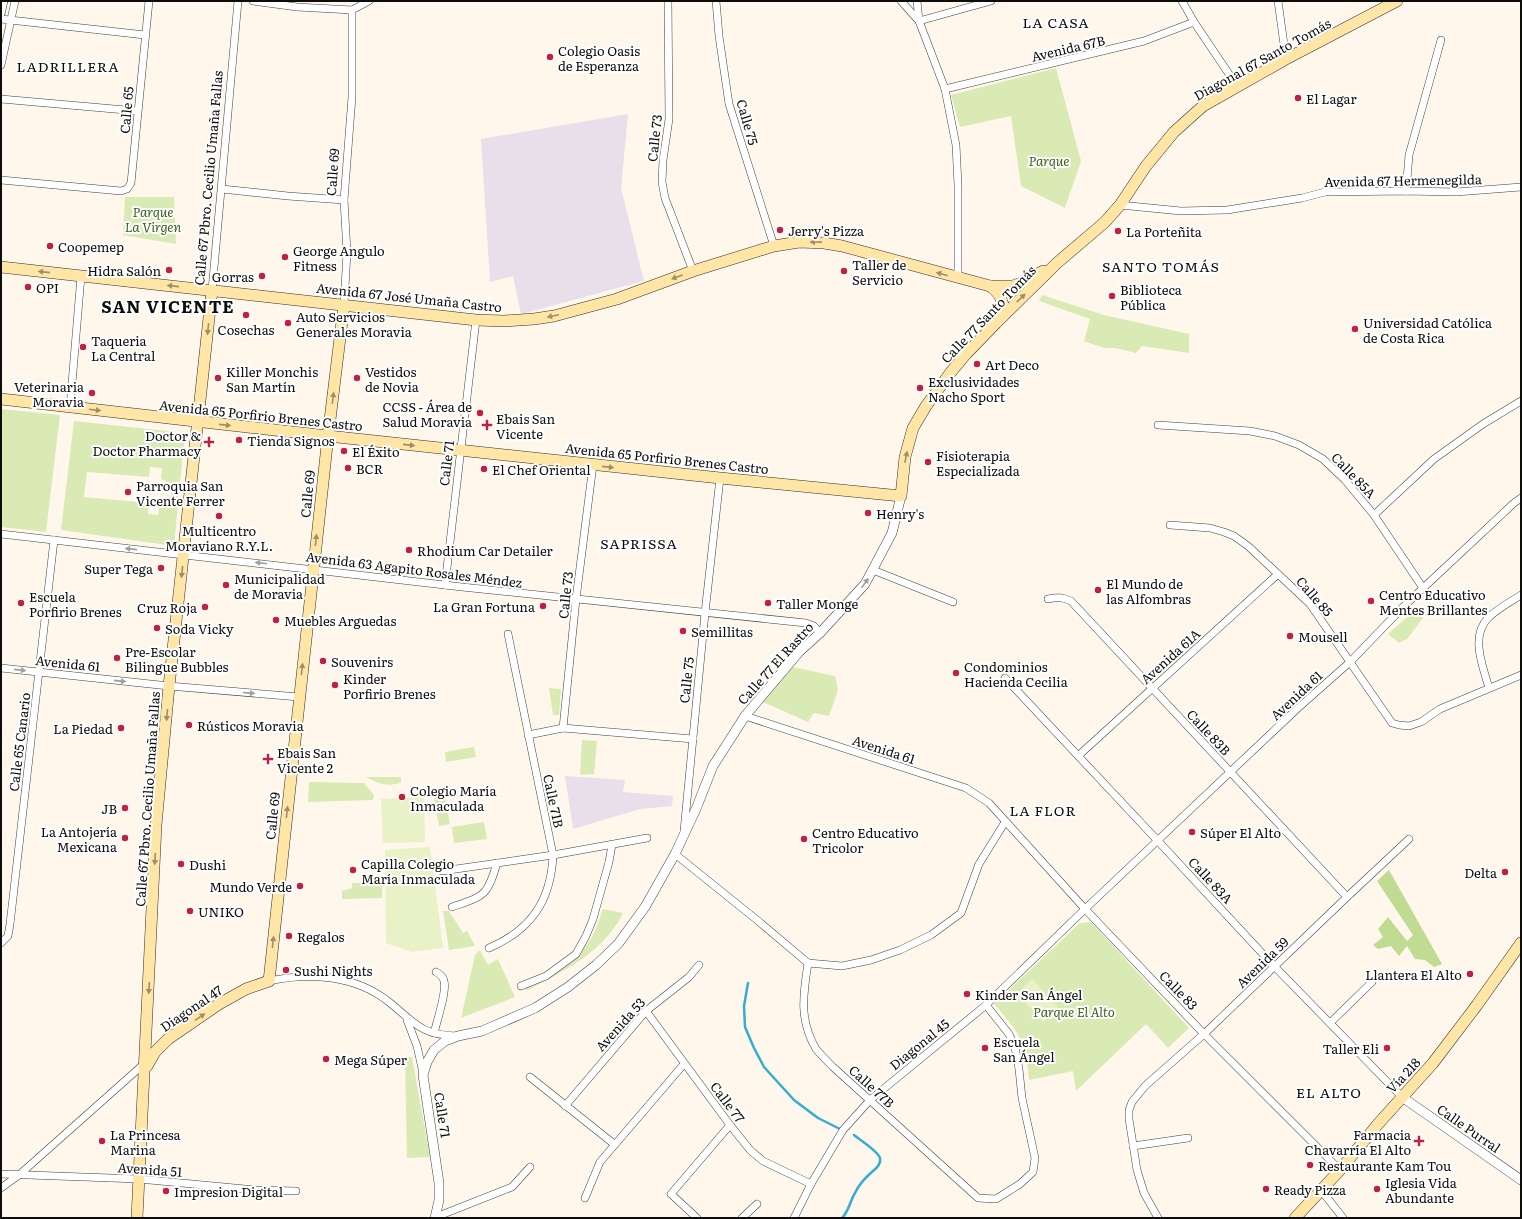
<svg xmlns="http://www.w3.org/2000/svg" width="1522" height="1219" font-family="Literata,serif">
<style>
.industrial{fill:#e8dfeb}
.green{fill:#d9eab4;fill-rule:evenodd}
.forest{fill:#c0db92}
.pitch{fill:#e9f1c6}
.lines{fill:none;stroke-linecap:round;stroke-linejoin:round}
.stream{stroke:#33add1;stroke-width:2.5}
.minor-casing{stroke:#3f3f3f;stroke-width:8}
.tertiary-casing{stroke:#3f3f3f;stroke-width:10}
.secondary-casing{stroke:#2e2e2e;stroke-width:12}
.minor{stroke:#fff;stroke-width:7}
.tertiary{stroke:#fff;stroke-width:9}
.secondary{stroke:#ffe6a6;stroke-width:11}
.oneway{fill:#9e8f68}
.oneway2{fill:#9e9e9e}
.poi-dot{fill:#bf2043;stroke:#fff;stroke-width:1.5}
.labels{text-anchor:middle;dominant-baseline:central;stroke-width:4;stroke-linejoin:round;paint-order:stroke}
.street-label{font-size:13px;fill:#0c0c0c;stroke:#fff}
.poi-label{font-size:13px;fill:#0c0c0c;stroke:#fff;text-anchor:start}
.park-label{font-size:13px;font-style:italic;fill:#37651b;stroke:#fff}
.neighbourhood-label{font-size:14px;letter-spacing:1px;fill:#0c0c0c;stroke:#fff}
.district-label{font-size:17px;font-weight:bold;letter-spacing:1px;fill:#0c0c0c;stroke:#fff}
</style>
<rect width="100%" height="100%" fill="#fff7eb"/>
<!-- industrial -->
<g class="industrial">
<polygon points="628,114 621,188 644,281 521,314 513,276 490,282 481,139"/>
<polygon points="565,776 625,780 623,792 673,796 672,806 640,809 573,829"/>
</g>
<!-- green -->
<g class="green">
<polygon points="1056,68 1081,161 1065,208 1021,186 1011,116 960,127 951,95"/>
<polygon points="125,197 174,197 176,244 123,235"/>
<polygon points="1042,295 1104,315 1189,334 1189,353 1142,346 1136,353 1115,348 1104,348 1084,341 1090,319 1039,301"/>
<polygon points="1,409 60,415 46,532 1,527"/>
<path d="M 74,421 L 185,433 L 174,546 L 61,530 ZM 150,467 L 162,468 L 161,479 C 176,484 175,500 160,504 L 158,515 L 148,514 L 149,503 L 84,497 L 87,472 L 149,477 Z"/>
<polygon points="1416,609 1423,618 1407,639 1399,643 1388,634"/>
<polygon points="793,667 835,676 838,690 829,716 814,713 808,722 763,702"/>
<polygon points="549,688 561,689 559,715 553,715"/>
<polygon points="582,740 597,741 594,774 580,775"/>
<polygon points="474,747 476,757 446,762 445,752"/>
<path d="M 366,777 L 401,777 L 401,782 C 389,788 377,783 366,777 Z"/>
<polygon points="309,782 364,783 374,795 373,800 308,802"/>
<polygon points="445,798 450,824 439,826 434,799"/>
<polygon points="484,822 487,839 454,843 452,827"/>
<polygon points="382,882 382,898 342,899 342,891 352,888 352,883"/>
<path d="M 603,909 L 623,913 C 603,953 565,970 528,990 L 524,989 C 550,976 578,962 593,935 C 597,927 600,917 603,909 Z"/>
<polygon points="443,911 449,911 463,933 467,931 475,946 449,950"/>
<path d="M 1091,922 L 1189,1028 L 1168,1048 L 1146,1024 L 1076,1091 L 1073,1071 L 1029,1080 C 1026,1042 1019,1032 994,1004 L 1080,923 Z"/>
<polygon points="480,950 488,965 498,959 515,997 461,1018 475,955"/>
<polygon points="405,1057 412,1057 430,1157 407,1158"/>
</g>
<!-- forest -->
<polygon class="forest" points="1389,870 1442,964 1434,967 1425,960 1415,959 1407,946 1399,956 1391,946 1378,949 1373,945 1383,937 1378,929 1388,917 1407,941 1413,935 1377,881"/>
<!-- pitch -->
<g class="pitch">
<polygon points="424,797 425,842 383,843 381,799"/>
<polygon points="430,847 443,948 412,952 386,943 385,850"/>
<polygon points="1032,979 1058,1007 1043,1022 1017,994"/>
</g>
<g class="lines">
<!-- stream -->
<g class="stream">
<polyline points="748,983 744,1006 745,1027 754,1048 764,1067 794,1100 818,1118 842,1130"/>
<path d="M 842,1218 C 849,1211 850,1201 855,1193 C 859,1184 866,1177 873,1171 C 877,1168 881,1163 880,1158 C 878,1151 860,1140 854,1135"/>
</g>
<!-- minor casing -->
<g class="minor-casing">
<g id="minor">
<polyline points="253,1 297,7 352,10 369,1"/>
<polyline points="668,1 669,119 663,160 662,182 665,198 693,271"/>
<polyline points="716,1 719,36 729,104 774,246"/>
<polyline points="901,1 919,21 991,1"/>
<polyline points="917,1 919,21 945,89 956,145 958,185 958,278"/>
<polyline points="1182,1 1194,22 1237,86"/>
<polyline points="1278,1 1286,59"/>
<polyline points="1,14 4,1"/>
<polyline points="1,19 145,35"/>
<polyline points="1,65 15,1"/>
<polyline points="945,89 1144,41 1194,22"/>
<polyline points="1,99 137,111"/>
<polyline points="1,180 121,191 127,189 131,183 149,1"/>
<polyline points="222,189 288,196 344,200"/>
<polyline points="1406,191 1409,155 1441,40"/>
<polyline points="1120,205 1181,211 1227,210 1302,198 1325,192 1406,191 1456,192 1521,187"/>
<polyline points="212,290 238,1"/>
<polyline points="344,305 347,252 344,200 352,97 352,10"/>
<polyline points="70,407 81,276"/>
<polyline points="1158,425 1250,431 1275,436 1299,445 1323,459 1345,480 1374,515 1423,588"/>
<polyline points="1374,515 1434,459 1483,424 1521,401"/>
<polyline points="1170,525 1210,528 1224,532 1234,536 1248,546 1310,604 1392,723 1399,725 1409,726 1421,722 1440,709 1521,675"/>
<polyline points="1,534 462,587 806,623 814,626 820,633"/>
<polyline points="873,570 953,602"/>
<polyline points="445,585 476,320"/>
<path d="M 1048,599 C 1057,597 1063,597 1071,601 L 1347,897"/>
<polyline points="1,668 169,686 299,697"/>
<polyline points="1005,678 1158,841 1275,967 1402,1097"/>
<path d="M 1489,688 C 1483,667 1470,637 1488,618 C 1497,609 1510,602 1521,595"/>
<polyline points="745,716 966,788 989,803 1085,909 1204,1034 1340,1170"/>
<polyline points="563,728 576,599 593,465"/>
<polyline points="528,735 563,728 693,739"/>
<polyline points="1078,756 1278,574"/>
<polyline points="684,831 705,613 720,478"/>
<polyline points="675,854 757,920 808,963"/>
<polyline points="442,871 553,855 647,838"/>
<path d="M 452,907 C 484,896 487,897 497,863"/>
<polyline points="1,943 8,936 10,924 54,540"/>
<path d="M 489,948 C 531,930 551,901 553,855 L 508,634"/>
<path d="M 808,963 C 803,995 799,1020 816,1049 C 821,1055 827,1061 833,1067 L 978,1198 L 996,1199 L 1020,1184 L 1033,1172 L 1035,1158 L 1022,1098 L 1019,1069 L 1015,1047 L 1009,1034 L 986,1005"/>
<polyline points="808,963 842,966 871,960 900,950 931,935 961,913 979,864 1005,822"/>
<path d="M 269,981 C 310,972 355,975 389,1002 C 415,1023 421,1035 456,1036"/>
<polyline points="521,986 546,976 576,954 586,936 593,919 609,862 612,845"/>
<polyline points="646,1011 730,1125 750,1150 763,1161 811,1184"/>
<polyline points="407,1020 417,1046 423,1073"/>
<polyline points="1330,1023 1372,982"/>
<path d="M 434,1033 C 437,1021 447,991 444,981 C 443,976 440,974 436,972"/>
<polyline points="530,1077 614,1144"/>
<polyline points="565,1106 646,1011 689,977 699,965"/>
<polyline points="1133,1146 1188,1138"/>
<polyline points="1,1174 139,1179 256,1190 296,1191"/>
<polyline points="1,1188 19,1175 145,1063"/>
<polyline points="1321,1190 1343,1218"/>
<polyline points="585,1198 600,1162 684,1064"/>
<polyline points="436,1217 512,1187 530,1167"/>
<polyline points="697,1218 671,1194 730,1125"/>
<polyline points="742,1218 757,1204"/>
<polyline points="794,1218 811,1184 843,1130 870,1100 986,1005 1085,909 1298,708 1350,662 1404,606 1514,503 1521,498"/>
<polyline points="1158,1218 1144,1193 1137,1170 1129,1119 1129,1110 1132,1102 1145,1086 1204,1034 1347,897 1409,839"/>
</g>
</g>
<!-- tertiary casing -->
<g class="tertiary-casing">
<g id="tertiary">
<polyline points="1402,1097 1521,1180"/>
<polyline points="435,1218 439,1200 439,1183 423,1075 427,1062 434,1050 445,1041 458,1036 482,1031 535,1008 568,987 596,965 618,944 645,907 675,854 696,809 713,766 745,716 799,652 820,633 865,584 892,533 901,496"/>
</g>
</g>
<!-- secondary casing -->
<g class="secondary-casing">
<g id="secondary">
<polyline points="1,267 476,320 504,321 534,319 554,316 617,299 693,271 774,246 799,242 824,243 842,246 990,286 1013,286 1021,283 1043,271"/>
<path d="M 990,286 C 1001,294 1008,307 999,319"/>
<polyline points="1,399 328,436 720,478 901,496 905,457 913,428 926,406 951,372 966,354 996,323 1057,263 1105,222 1120,205 1146,166 1174,132 1203,106 1286,59 1397,1"/>
<polyline points="147,1066 155,1052 168,1039 219,1004 246,989 269,981 328,436 344,305"/>
<polyline points="137,1218 156,825 169,686 212,290"/>
<polyline points="1295,1218 1340,1170 1378,1124 1433,1063 1477,1005 1521,943"/>
</g>
</g>
<!-- minor -->
<use href="#minor" class="minor"/>
<!-- tertiary -->
<use href="#tertiary" class="tertiary"/>
<!-- secondary -->
<use href="#secondary" class="secondary"/>
</g>
<!-- one-way arrows -->
<defs><path id="oneway-solid" d="M-6-.8H1V-3.2L6.5 0L1 3.2V.8H-6Z"/></defs>
<g class="oneway">
<use href="#oneway-solid" transform="translate(816 242) rotate(-179)"/>
<use href="#oneway-solid" transform="translate(44 272) rotate(-174)"/>
<use href="#oneway-solid" transform="translate(942 274) rotate(-164)"/>
<use href="#oneway-solid" transform="translate(677 277) rotate(160)"/>
<use href="#oneway-solid" transform="translate(173 286) rotate(-174)"/>
<use href="#oneway-solid" transform="translate(1021 298) rotate(-44)"/>
<use href="#oneway-solid" transform="translate(553 316) rotate(168)"/>
<use href="#oneway-solid" transform="translate(208 329) rotate(96)"/>
<use href="#oneway-solid" transform="translate(333 398) rotate(-83)"/>
<use href="#oneway-solid" transform="translate(95 410) rotate(7)"/>
<use href="#oneway-solid" transform="translate(225 425) rotate(6)"/>
<use href="#oneway-solid" transform="translate(409 445) rotate(6)"/>
<use href="#oneway-solid" transform="translate(906 457) rotate(-79)"/>
<use href="#oneway-solid" transform="translate(608 467) rotate(6)"/>
<use href="#oneway-solid" transform="translate(316 540) rotate(-84)"/>
<use href="#oneway-solid" transform="translate(182 572) rotate(96)"/>
<use href="#oneway-solid" transform="translate(302 669) rotate(-84)"/>
<use href="#oneway-solid" transform="translate(167 715) rotate(95)"/>
<use href="#oneway-solid" transform="translate(287 812) rotate(-84)"/>
<use href="#oneway-solid" transform="translate(155 859) rotate(93)"/>
<use href="#oneway-solid" transform="translate(273 942) rotate(-84)"/>
<use href="#oneway-solid" transform="translate(149 988) rotate(93)"/>
<use href="#oneway-solid" transform="translate(200 1017) rotate(-34)"/>
</g>
<g class="oneway2">
<use href="#oneway-solid" transform="translate(131 549) rotate(-174)"/>
<use href="#oneway-solid" transform="translate(261 563) rotate(-173)"/>
<use href="#oneway-solid" transform="translate(865 583) rotate(-55)"/>
<use href="#oneway-solid" transform="translate(20 670) rotate(6)"/>
<use href="#oneway-solid" transform="translate(120 681) rotate(6)"/>
<use href="#oneway-solid" transform="translate(249 693) rotate(5)"/>
</g>
<!-- markers -->
<g class="poi-dot">
<circle cx="550" cy="57" r="4"/>
<circle cx="1298" cy="98" r="4"/>
<circle cx="780" cy="230" r="4"/>
<circle cx="1118" cy="231" r="4"/>
<circle cx="50" cy="246" r="4"/>
<circle cx="285" cy="257" r="4"/>
<circle cx="169" cy="270" r="4"/>
<circle cx="844" cy="271" r="4"/>
<circle cx="262" cy="276" r="4"/>
<circle cx="28" cy="287" r="4"/>
<circle cx="1112" cy="296" r="4"/>
<circle cx="246" cy="315" r="4"/>
<circle cx="288" cy="323" r="4"/>
<circle cx="1355" cy="329" r="4"/>
<circle cx="83" cy="347" r="4"/>
<circle cx="977" cy="364" r="4"/>
<circle cx="218" cy="378" r="4"/>
<circle cx="357" cy="378" r="4"/>
<circle cx="920" cy="388" r="4"/>
<circle cx="92" cy="393" r="4"/>
<circle cx="480" cy="413" r="4"/>
<path d="M485 419h4v4h4v4h-4v4h-4v-4h-4v-4h4z"/>
<circle cx="239" cy="440" r="4"/>
<path d="M207 436h4v4h4v4h-4v4h-4v-4h-4v-4h4z"/>
<circle cx="344" cy="451" r="4"/>
<circle cx="928" cy="462" r="4"/>
<circle cx="348" cy="468" r="4"/>
<circle cx="484" cy="469" r="4"/>
<circle cx="128" cy="492" r="4"/>
<circle cx="868" cy="513" r="4"/>
<circle cx="219" cy="516" r="4"/>
<circle cx="409" cy="550" r="4"/>
<circle cx="161" cy="568" r="4"/>
<circle cx="226" cy="585" r="4"/>
<circle cx="1098" cy="590" r="4"/>
<circle cx="1371" cy="601" r="4"/>
<circle cx="21" cy="603" r="4"/>
<circle cx="768" cy="603" r="4"/>
<circle cx="543" cy="606" r="4"/>
<circle cx="205" cy="607" r="4"/>
<circle cx="276" cy="620" r="4"/>
<circle cx="157" cy="628" r="4"/>
<circle cx="683" cy="631" r="4"/>
<circle cx="1290" cy="636" r="4"/>
<circle cx="117" cy="658" r="4"/>
<circle cx="323" cy="661" r="4"/>
<circle cx="956" cy="673" r="4"/>
<circle cx="335" cy="685" r="4"/>
<circle cx="189" cy="725" r="4"/>
<circle cx="121" cy="728" r="4"/>
<path d="M266 753h4v4h4v4h-4v4h-4v-4h-4v-4h4z"/>
<circle cx="402" cy="797" r="4"/>
<circle cx="125" cy="808" r="4"/>
<circle cx="1192" cy="832" r="4"/>
<circle cx="125" cy="838" r="4"/>
<circle cx="804" cy="839" r="4"/>
<circle cx="181" cy="864" r="4"/>
<circle cx="353" cy="870" r="4"/>
<circle cx="1505" cy="872" r="4"/>
<circle cx="300" cy="886" r="4"/>
<circle cx="190" cy="911" r="4"/>
<circle cx="289" cy="936" r="4"/>
<circle cx="286" cy="970" r="4"/>
<circle cx="1470" cy="974" r="4"/>
<circle cx="967" cy="994" r="4"/>
<circle cx="985" cy="1048" r="4"/>
<circle cx="1387" cy="1048" r="4"/>
<circle cx="326" cy="1059" r="4"/>
<circle cx="102" cy="1141" r="4"/>
<path d="M1417 1135h4v4h4v4h-4v4h-4v-4h-4v-4h4z"/>
<circle cx="1310" cy="1165" r="4"/>
<circle cx="1266" cy="1189" r="4"/>
<circle cx="1377" cy="1189" r="4"/>
<circle cx="166" cy="1191" r="4"/>
</g>
<g class="labels">
<!-- street labels -->
<g class="street-label">
<text transform="translate(1068 48) rotate(-13)">Avenida 67B</text>
<text transform="translate(1262 59) rotate(-29)">Diagonal 67 Santo Tomás</text>
<text transform="translate(126 110) rotate(-85)">Calle 65</text>
<text transform="translate(748 122) rotate(74)">Calle 75</text>
<text transform="translate(654 138) rotate(-84)">Calle 73</text>
<text transform="translate(332 172) rotate(-86)">Calle 69</text>
<text transform="translate(208 178) rotate(-85)">Calle 67 Pbro. Cecilio Umaña Fallas</text>
<text transform="translate(1403 180) rotate(-1)">Avenida 67 Hermenegilda</text>
<text transform="translate(409 297) rotate(6)">Avenida 67 José Umaña Castro</text>
<text transform="translate(988 314) rotate(-46)">Calle 77 Santo Tomás</text>
<text transform="translate(261 415) rotate(6)">Avenida 65 Porfirio Brenes Castro</text>
<text transform="translate(667 458) rotate(6)">Avenida 65 Porfirio Brenes Castro</text>
<text transform="translate(446 463) rotate(-83)">Calle 71</text>
<text transform="translate(1354 475) rotate(46)">Calle 85A</text>
<text transform="translate(307 494) rotate(-84)">Calle 69</text>
<text transform="translate(414 569) rotate(7)">Avenida 63 Agapito Rosales Méndez</text>
<text transform="translate(565 595) rotate(-84)">Calle 73</text>
<text transform="translate(1315 596) rotate(49)">Calle 85</text>
<text transform="translate(1170 656) rotate(-42)">Avenida 61A</text>
<text transform="translate(68 663) rotate(6)">Avenida 61</text>
<text transform="translate(775 663) rotate(-48)">Calle 77 El Rastro</text>
<text transform="translate(686 680) rotate(-84)">Calle 75</text>
<text transform="translate(1296 695) rotate(-43)">Avenida 61</text>
<text transform="translate(1209 732) rotate(47)">Calle 83B</text>
<text transform="translate(19 742) rotate(-83)">Calle 65 Canario</text>
<text transform="translate(884 749) rotate(18)">Avenida 61</text>
<text transform="translate(147 799) rotate(-86)">Calle 67 Pbro. Cecilio Umaña Fallas</text>
<text transform="translate(554 801) rotate(78)">Calle 71B</text>
<text transform="translate(272 816) rotate(-84)">Calle 69</text>
<text transform="translate(1211 880) rotate(47)">Calle 83A</text>
<text transform="translate(1262 962) rotate(-44)">Avenida 59</text>
<text transform="translate(1179 990) rotate(46)">Calle 83</text>
<text transform="translate(191 1008) rotate(-34)">Diagonal 47</text>
<text transform="translate(620 1024) rotate(-48)">Avenida 53</text>
<text transform="translate(919 1044) rotate(-39)">Diagonal 45</text>
<text transform="translate(1403 1075) rotate(-47)">Vía 218</text>
<text transform="translate(872 1086) rotate(42)">Calle 77B</text>
<text transform="translate(728 1102) rotate(53)">Calle 77</text>
<text transform="translate(443 1115) rotate(81)">Calle 71</text>
<text transform="translate(1469 1128) rotate(35)">Calle Purral</text>
<text transform="translate(150 1169) rotate(4)">Avenida 51</text>
</g>
<!-- poi labels -->
<g class="poi-label">
<text x="558" y="50">Colegio Oasis<tspan x="558" dy="15">de Esperanza</tspan></text>
<text x="1306" y="98">El Lagar</text>
<text x="788" y="230">Jerry's Pizza</text>
<text x="1126" y="231">La Porteñita</text>
<text x="58" y="246">Coopemep</text>
<text x="293" y="250">George Angulo<tspan x="293" dy="15">Fitness</tspan></text>
<text x="852" y="264">Taller de<tspan x="852" dy="15">Servicio</tspan></text>
<text x="161" y="270" text-anchor="end">Hidra Salón</text>
<text x="254" y="276" text-anchor="end">Gorras</text>
<text x="36" y="287">OPI</text>
<text x="1120" y="289">Biblioteca<tspan x="1120" dy="15">Pública</tspan></text>
<text x="296" y="316">Auto Servicios<tspan x="296" dy="15">Generales Moravia</tspan></text>
<text x="1363" y="322">Universidad Católica<tspan x="1363" dy="15">de Costa Rica</tspan></text>
<text x="246" y="329" text-anchor="middle">Cosechas</text>
<text x="91" y="340">Taqueria<tspan x="91" dy="15">La Central</tspan></text>
<text x="985" y="364">Art Deco</text>
<text x="226" y="371">Killer Monchis<tspan x="226" dy="15">San Martín</tspan></text>
<text x="365" y="371">Vestidos<tspan x="365" dy="15">de Novia</tspan></text>
<text x="928" y="381">Exclusividades<tspan x="928" dy="15">Nacho Sport</tspan></text>
<text x="84" y="386" text-anchor="end">Veterinaria<tspan x="84" dy="15">Moravia</tspan></text>
<text x="472" y="406" text-anchor="end">CCSS - Área de<tspan x="472" dy="15">Salud Moravia</tspan></text>
<text x="496" y="418">Ebais San<tspan x="496" dy="15">Vicente</tspan></text>
<text x="201" y="435" text-anchor="end">Doctor &amp;<tspan x="201" dy="15">Doctor Pharmacy</tspan></text>
<text x="247" y="440">Tienda Signos</text>
<text x="352" y="451">El Éxito</text>
<text x="936" y="455">Fisioterapia<tspan x="936" dy="15">Especializada</tspan></text>
<text x="356" y="468">BCR</text>
<text x="492" y="469">El Chef Oriental</text>
<text x="136" y="485">Parroquia San<tspan x="136" dy="15">Vicente Ferrer</tspan></text>
<text x="876" y="513">Henry's</text>
<text x="219" y="530" text-anchor="middle">Multicentro<tspan x="219" dy="15">Moraviano R.Y.L.</tspan></text>
<text x="417" y="550">Rhodium Car Detailer</text>
<text x="153" y="568" text-anchor="end">Super Tega</text>
<text x="234" y="578">Municipalidad<tspan x="234" dy="15">de Moravia</tspan></text>
<text x="1106" y="583">El Mundo de<tspan x="1106" dy="15">las Alfombras</tspan></text>
<text x="1379" y="594">Centro Educativo<tspan x="1379" dy="15">Mentes Brillantes</tspan></text>
<text x="29" y="596">Escuela<tspan x="29" dy="15">Porfirio Brenes</tspan></text>
<text x="776" y="603">Taller Monge</text>
<text x="535" y="606" text-anchor="end">La Gran Fortuna</text>
<text x="197" y="607" text-anchor="end">Cruz Roja</text>
<text x="284" y="620">Muebles Arguedas</text>
<text x="165" y="628">Soda Vicky</text>
<text x="691" y="631">Semillitas</text>
<text x="1298" y="636">Mousell</text>
<text x="125" y="651">Pre-Escolar<tspan x="125" dy="15">Bilingue Bubbles</tspan></text>
<text x="331" y="661">Souvenirs</text>
<text x="964" y="666">Condominios<tspan x="964" dy="15">Hacienda Cecilia</tspan></text>
<text x="343" y="678">Kinder<tspan x="343" dy="15">Porfirio Brenes</tspan></text>
<text x="197" y="725">Rústicos Moravia</text>
<text x="113" y="728" text-anchor="end">La Piedad</text>
<text x="277" y="752">Ebais San<tspan x="277" dy="15">Vicente 2</tspan></text>
<text x="410" y="790">Colegio María<tspan x="410" dy="15">Inmaculada</tspan></text>
<text x="117" y="808" text-anchor="end">JB</text>
<text x="117" y="831" text-anchor="end">La Antojería<tspan x="117" dy="15">Mexicana</tspan></text>
<text x="812" y="832">Centro Educativo<tspan x="812" dy="15">Tricolor</tspan></text>
<text x="1200" y="832">Súper El Alto</text>
<text x="361" y="863">Capilla Colegio<tspan x="361" dy="15">María Inmaculada</tspan></text>
<text x="189" y="864">Dushi</text>
<text x="1497" y="872" text-anchor="end">Delta</text>
<text x="292" y="886" text-anchor="end">Mundo Verde</text>
<text x="198" y="911">UNIKO</text>
<text x="297" y="936">Regalos</text>
<text x="294" y="970">Sushi Nights</text>
<text x="1462" y="974" text-anchor="end">Llantera El Alto</text>
<text x="975" y="994">Kinder San Ángel</text>
<text x="993" y="1041">Escuela<tspan x="993" dy="15">San Ángel</tspan></text>
<text x="1379" y="1048" text-anchor="end">Taller Eli</text>
<text x="334" y="1059">Mega Súper</text>
<text x="110" y="1134">La Princesa<tspan x="110" dy="15">Marina</tspan></text>
<text x="1411" y="1134" text-anchor="end">Farmacia<tspan x="1411" dy="15">Chavarría El Alto</tspan></text>
<text x="1318" y="1165">Restaurante Kam Tou</text>
<text x="1385" y="1182">Iglesia Vida<tspan x="1385" dy="15">Abundante</tspan></text>
<text x="1274" y="1189">Ready Pizza</text>
<text x="174" y="1191">Impresion Digital</text>
</g>
<!-- park labels -->
<g class="park-label">
<text x="1049" y="160">Parque</text>
<text x="153" y="211">Parque<tspan x="153" dy="15">La Virgen</tspan></text>
<text x="1074" y="1011">Parque El Alto</text>
</g>
<!-- neighbourhood labels -->
<g class="neighbourhood-label">
<text x="1056" y="22">LA CASA</text>
<text x="68" y="66">LADRILLERA</text>
<text x="1161" y="266">SANTO TOMÁS</text>
<text x="639" y="543">SAPRISSA</text>
<text x="1043" y="810">LA FLOR</text>
<text x="1329" y="1092">EL ALTO</text>
</g>
<!-- district labels -->
<g class="district-label">
<text x="168" y="305">SAN VICENTE</text>
</g>
</g>
<!-- border -->
<rect width="1522" height="1219" fill="none" stroke="#0c0c0c" stroke-width="4"/>
</svg>
